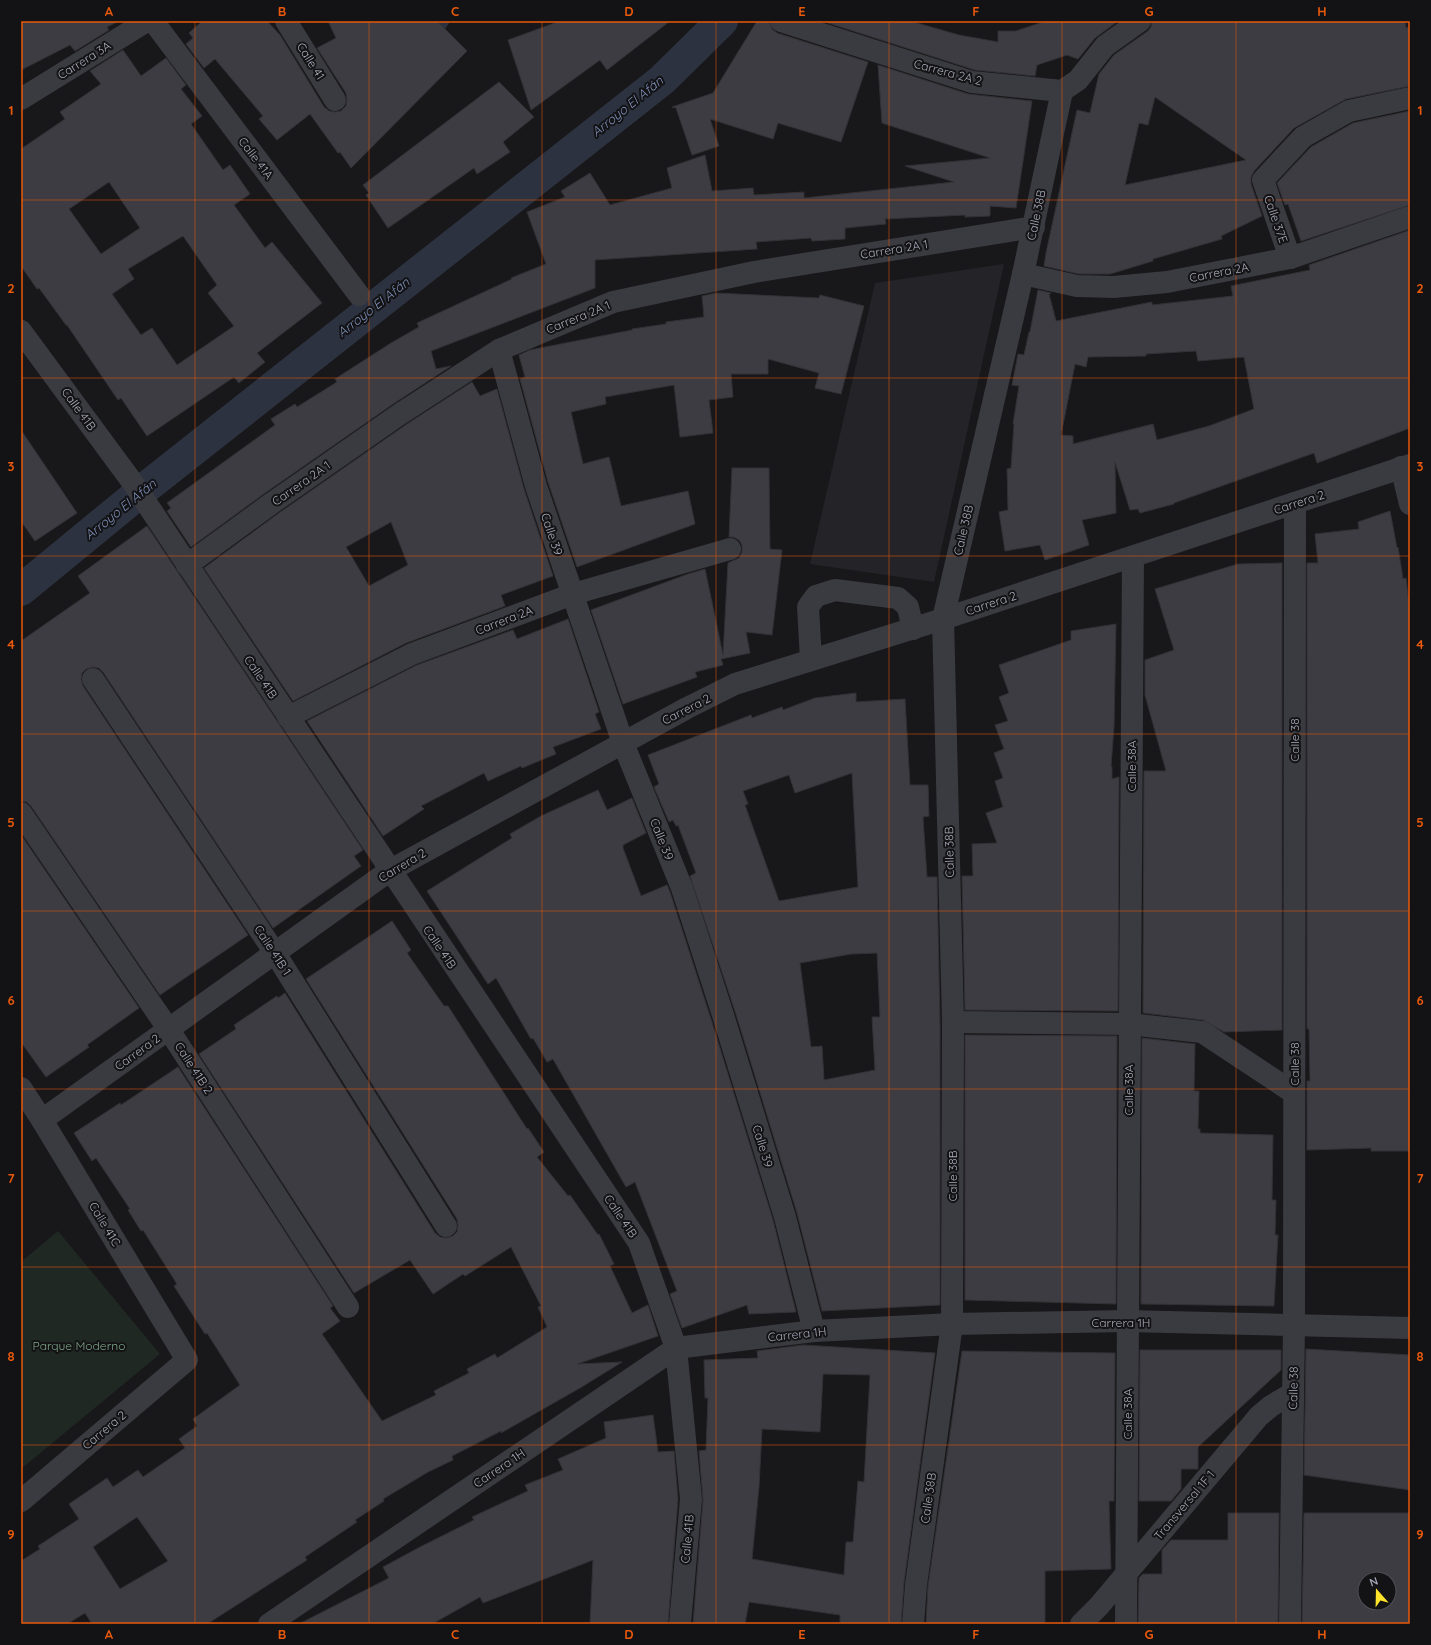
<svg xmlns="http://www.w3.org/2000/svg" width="1431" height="1645" font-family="Quicksand,sans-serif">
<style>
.built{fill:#242327}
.green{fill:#1f2822}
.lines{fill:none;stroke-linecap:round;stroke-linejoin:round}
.stream{stroke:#2c323f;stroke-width:9}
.canal{stroke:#2c323f;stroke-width:32}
.building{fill:#3c3c42;stroke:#323136;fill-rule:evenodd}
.minor{stroke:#3a3a41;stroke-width:22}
.grid{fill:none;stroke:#e8590c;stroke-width:1;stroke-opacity:0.55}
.labels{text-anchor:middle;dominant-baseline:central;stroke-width:4;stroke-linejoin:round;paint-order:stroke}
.street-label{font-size:12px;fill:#a8aaba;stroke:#131214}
.park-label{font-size:12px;fill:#7ea789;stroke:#131214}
.water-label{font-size:13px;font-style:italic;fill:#7d90b8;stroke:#131214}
.neatline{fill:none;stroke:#e8590c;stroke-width:1.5}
.grid-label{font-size:13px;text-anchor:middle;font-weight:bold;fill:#e8590c}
</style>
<rect width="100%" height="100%" fill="#181719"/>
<!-- built -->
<polygon class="built" points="1004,264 934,582 810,564 875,283"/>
<!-- green -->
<polygon class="green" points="58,1231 160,1354 21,1469 21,1262"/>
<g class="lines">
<!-- stream -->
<polyline class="stream" points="435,36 445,21"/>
<!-- canal -->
<polyline class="canal" points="21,590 139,493 662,80 722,21"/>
</g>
<!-- building -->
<g class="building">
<polygon points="21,21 119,21 107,27 109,30 75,51 70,45 21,70"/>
<polygon points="202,21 267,21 280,35 324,107 329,111 335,112 341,111 346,106 347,99 346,93 317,48 336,38 328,21 437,21 467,51 351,168 340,152 338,153 310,114 277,140 259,119 263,116 215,59 204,68 186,44 193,38 189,33"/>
<polygon points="560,21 670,21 607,70 600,60 531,110 508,40"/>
<polygon points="757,21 769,21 772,29 777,33 868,62 841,142 778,123 773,139 710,119 719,146 692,155 676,108 672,107 713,93"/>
<polygon points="822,21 910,21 959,35 998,42 998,31 1016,31 1046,21 1118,21 1095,38 1078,59 1067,55 1037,65 1035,76 975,70"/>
<path d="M 1152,21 L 1405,21 L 1406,28 L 1410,27 L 1410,86 L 1346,99 L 1294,128 L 1254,171 L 1251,177 L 1251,184 L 1262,216 L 1221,236 L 1222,239 L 1153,259 L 1153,261 L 1110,274 L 1079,274 L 1044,266 L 1046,253 L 1077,110 L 1090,113 L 1099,74 L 1114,55 L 1148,31 L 1151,27 ZM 1155,97 L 1246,160 L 1125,185 L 1139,123 L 1148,125 Z"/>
<path d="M 123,50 L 141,76 L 166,58 L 186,85 L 181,89 L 202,116 L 191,124 L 223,170 L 230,165 L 250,194 L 234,205 L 265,248 L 272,242 L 322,303 L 257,353 L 265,362 L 239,383 L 234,377 L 147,436 L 121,398 L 118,400 L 67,325 L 66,325 L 39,288 L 37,289 L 21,266 L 21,149 L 65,119 L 60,112 L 101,84 L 90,71 ZM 109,182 L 140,228 L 101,254 L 69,209 ZM 183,236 L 217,285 L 208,293 L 234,326 L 177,365 L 152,328 L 141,335 L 112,294 L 134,279 L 128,269 Z"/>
<polygon points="878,65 968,94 1032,101 1016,208 990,206 990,216 965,217 965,215 885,219 886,224 845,228 845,239 812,241 811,238 756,242 757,249 595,260 595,288 431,351 436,369 451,366 393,404 265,493 191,547 167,511 171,508 167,503 275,425 271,419 295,404 297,407 337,382 335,379 391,343 419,327 417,323 512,279 511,278 546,264 527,212 565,197 561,191 590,173 610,205 672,188 667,168 705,155 712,191 753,188 754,195 804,192 804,198 954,182 905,166 990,158 882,123"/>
<polygon points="499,82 534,117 503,142 510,152 477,174 474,168 388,228 366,195 369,193 363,185"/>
<polygon points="1410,111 1410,205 1301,241 1288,204 1285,205 1277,183 1311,147 1353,123"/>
<path d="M 1410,230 L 1410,428 L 1317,463 L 1314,453 L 1174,503 L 1174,504 L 1140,513 L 1138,509 L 1130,510 L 1115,462 L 1116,513 L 1082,520 L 1089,545 L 1045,560 L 1040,545 L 1005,551 L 999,512 L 1008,510 L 1007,469 L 1011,468 L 1014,424 L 1013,424 L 1019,386 L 1012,385 L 1018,354 L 1024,355 L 1029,332 L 1030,332 L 1038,290 L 1051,293 L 1049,294 L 1056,321 L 1152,302 L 1152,305 L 1233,296 L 1231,286 L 1310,270 L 1309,265 ZM 1196,351 L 1198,361 L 1244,357 L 1254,409 L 1209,426 L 1157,440 L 1153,424 L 1073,444 L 1073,436 L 1061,435 L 1075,364 L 1086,367 L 1088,357 L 1146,356 L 1146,354 Z"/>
<polygon points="716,293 819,298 820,295 864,306 841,394 815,388 819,373 768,359 768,374 731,374 733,397 709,400 713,433 680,437 674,385 605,397 606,404 571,412 583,464 609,457 621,506 688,491 695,524 577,567 548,482 520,379 525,377 519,355 530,350 632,330 632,329 666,324 666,322 704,317 702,296"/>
<path d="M 472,382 L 480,396 L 497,389 L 524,489 L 553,576 L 501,595 L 505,606 L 406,643 L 293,701 L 204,568 L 279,513 L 407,424 ZM 391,522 L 408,565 L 369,586 L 346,547 Z"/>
<polygon points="21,430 77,513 35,541 21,521"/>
<polygon points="732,468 769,468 770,549 782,550 772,635 746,632 750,653 721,659 723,665 695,672 697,677 623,704 591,610 688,574 705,569 723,655 728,563 739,558 742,552 742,545 739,540 733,537 729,537"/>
<polygon points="1390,511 1397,548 1398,547 1403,579 1406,578 1410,613 1410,1151 1371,1151 1371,1148 1307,1150 1307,1081 1310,1081 1309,1029 1307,1029 1307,563 1318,563 1315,534 1359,529 1358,522"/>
<polygon points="147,526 363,850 354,856 361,866 273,928 103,672 99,668 93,667 86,669 82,673 81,679 83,686 248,935 160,995 31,806 27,802 21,801 21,641 90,593 78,576"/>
<polygon points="1282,563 1282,1030 1224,1032 1203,1020 1143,1013 1144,771 1166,771 1145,695 1145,660 1174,650 1155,589 1238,564"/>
<polygon points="568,619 599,712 595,714 601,729 553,747 556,754 522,768 521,766 488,781 484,773 421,806 424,809 383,836 307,721 417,665 513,630 517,639"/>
<polygon points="1116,624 1114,727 1111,767 1112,767 1112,779 1119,777 1118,1011 965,1010 962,876 973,876 972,844 997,843 986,813 1003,807 995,781 1003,778 994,753 1004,749 995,725 1008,721 999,697 1009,693 999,665 1071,640 1071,631"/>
<path d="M 856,693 L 856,702 L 905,699 L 910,785 L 928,785 L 929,816 L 923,817 L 927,877 L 937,877 L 940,1022 L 940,1305 L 822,1311 L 797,1213 L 735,1011 L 690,876 L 696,873 L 678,825 L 676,826 L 673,820 L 669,822 L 654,787 L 659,784 L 648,755 L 751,715 L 752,718 L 782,707 L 783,710 L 815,698 ZM 852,773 L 858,887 L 779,901 L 745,805 L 748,804 L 743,791 L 789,775 L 795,793 ZM 877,953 L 880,1017 L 872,1017 L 875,1070 L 824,1080 L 822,1046 L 811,1047 L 800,963 L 851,954 Z"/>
<polygon points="598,790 607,810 632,798 646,833 623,845 623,848 641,896 667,885 670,892 711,1019 773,1220 796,1312 749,1314 747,1305 682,1328 670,1294 677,1291 635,1182 626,1187 553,1059 547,1062 533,1038 531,1039 496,978 488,984 427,891 512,838 510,834 541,816"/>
<polygon points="21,835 139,1008 87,1045 89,1047 46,1077 21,1042"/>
<path d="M 392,921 L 411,950 L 407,953 L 444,1006 L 448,1006 L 527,1129 L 528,1128 L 544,1152 L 537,1157 L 568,1196 L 570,1195 L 598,1235 L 599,1234 L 614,1264 L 610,1266 L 632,1313 L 648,1305 L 658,1336 L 577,1364 L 622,1362 L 580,1388 L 501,1433 L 501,1431 L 452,1456 L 453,1460 L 428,1472 L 383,1499 L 384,1501 L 355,1520 L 357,1522 L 305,1557 L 307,1560 L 207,1624 L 92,1624 L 85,1613 L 67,1624 L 21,1624 L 21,1561 L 40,1549 L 38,1546 L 79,1519 L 69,1504 L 107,1478 L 113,1487 L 138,1470 L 143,1477 L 185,1448 L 179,1439 L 197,1426 L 193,1419 L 240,1385 L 207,1333 L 205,1334 L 174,1286 L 177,1284 L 143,1230 L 141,1231 L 128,1210 L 130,1209 L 96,1158 L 92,1161 L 74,1133 L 120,1103 L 121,1105 L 178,1067 L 333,1306 L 330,1308 L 340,1321 L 322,1334 L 382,1421 L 436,1395 L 434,1391 L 469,1373 L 467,1369 L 495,1354 L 497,1358 L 547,1327 L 538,1307 L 541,1306 L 511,1247 L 465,1276 L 463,1274 L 433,1294 L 410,1260 L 354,1293 L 199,1054 L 236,1029 L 234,1025 L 277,996 L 278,998 L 285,993 L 435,1233 L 440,1237 L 446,1238 L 453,1236 L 457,1232 L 458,1226 L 457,1219 L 306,979 ZM 137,1517 L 168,1561 L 120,1589 L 93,1547 Z"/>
<polygon points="965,1035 1117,1036 1116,1304 965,1300"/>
<polygon points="1142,1038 1195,1044 1194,1091 1199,1091 1198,1129 1200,1129 1200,1133 1273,1135 1272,1200 1276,1200 1275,1235 1278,1235 1274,1306 1141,1304"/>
<path d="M 803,1345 L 935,1353 L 904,1583 L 901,1624 L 840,1624 L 840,1615 L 749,1602 L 745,1624 L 693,1624 L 703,1500 L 699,1451 L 706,1450 L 708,1398 L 705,1398 L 704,1360 L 758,1358 L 757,1351 ZM 823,1374 L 870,1375 L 864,1482 L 858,1481 L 853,1542 L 846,1542 L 844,1575 L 752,1559 L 759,1487 L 762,1429 L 820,1432 Z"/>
<polygon points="1306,1349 1410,1355 1410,1490 1304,1475"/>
<polygon points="1140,1350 1281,1350 1281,1370 1198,1447 1198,1469 1181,1469 1181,1489 1171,1501 1139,1501"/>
<polygon points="962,1351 1115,1353 1114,1501 1109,1501 1111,1569 1045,1571 1045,1624 926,1624 928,1586"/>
<polygon points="653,1415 658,1452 674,1451 678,1499 668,1624 590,1624 593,1560 483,1603 480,1597 432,1624 299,1624 389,1578 383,1567 420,1547 474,1520 472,1517 528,1491 525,1485 563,1470 558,1459 606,1438 604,1422"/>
<polygon points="1228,1513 1279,1513 1278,1624 1138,1624 1139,1578 1143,1574 1162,1574 1162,1550 1171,1540 1228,1540"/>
<path d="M 1304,1513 L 1410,1513 L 1410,1624 L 1302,1624 ZM 1365,1579 L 1389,1579 L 1389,1603 L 1365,1603 Z"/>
</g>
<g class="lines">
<!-- minor -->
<g class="minor">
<polyline points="153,21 359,295"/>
<polyline points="286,21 335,100"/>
<polyline points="781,21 972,82 1062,91 1078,80 1105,46 1140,21"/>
<polyline points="21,99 147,21"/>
<polyline points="1290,258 1263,180 1303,137 1349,111 1410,98"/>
<polyline points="1023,274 1077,286 1114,287 1167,282 1290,258 1410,217"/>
<polyline points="21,331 133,483 639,1243 676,1348 691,1499 680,1624"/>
<polyline points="499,350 536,486 623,743 682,888 723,1015 785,1217 814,1331"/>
<polyline points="1401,467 1410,504"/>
<polyline points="187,565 272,503 400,414 499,350 613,302 754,272 1034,227"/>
<polyline points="811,660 808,607 816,596 835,590 898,598 908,607 913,629"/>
<polyline points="93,679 275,953 446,1226"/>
<polyline points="288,717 412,654 573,594 730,549"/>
<polyline points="21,813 169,1030 348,1307"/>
<polyline points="953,1022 1129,1024 1202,1032 1294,1093"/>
<polyline points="21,1088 42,1120 187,1360 21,1501"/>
<polyline points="42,1120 389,871 687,708 735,684 943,619 1410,465"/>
<polyline points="269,1624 676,1348 814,1331 952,1324 1127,1321 1410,1328"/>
<polyline points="913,1624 916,1585 952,1324 953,1022 943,619 1023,274 1062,91"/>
<polyline points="1081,1624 1099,1606 1259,1416 1271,1406 1293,1393"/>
<polyline points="1126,1624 1133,557"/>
<polyline points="1290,1624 1294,1325 1295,503"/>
</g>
</g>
<!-- grid -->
<path class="grid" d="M 195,21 L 195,1624M 369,21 L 369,1624M 542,21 L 542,1624M 716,21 L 716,1624M 889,21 L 889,1624M 1062,21 L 1062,1624M 1236,21 L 1236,1624M 21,200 L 1410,200M 21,378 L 1410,378M 21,556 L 1410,556M 21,734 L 1410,734M 21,911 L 1410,911M 21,1089 L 1410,1089M 21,1267 L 1410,1267M 21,1445 L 1410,1445"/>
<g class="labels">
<!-- street labels -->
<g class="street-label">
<text transform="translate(84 60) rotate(-32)">Carrera 3A</text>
<text transform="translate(311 61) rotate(58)">Calle 41</text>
<text transform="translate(948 72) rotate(15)">Carrera 2A 2</text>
<text transform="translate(256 158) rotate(53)">Calle 41A</text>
<text transform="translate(1036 215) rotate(-78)">Calle 38B</text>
<text transform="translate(1276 219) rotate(71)">Calle 37E</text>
<text transform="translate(894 249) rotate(-9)">Carrera 2A 1</text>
<text transform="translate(1219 272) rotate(-11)">Carrera 2A</text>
<text transform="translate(578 317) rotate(-22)">Carrera 2A 1</text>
<text transform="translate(79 409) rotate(54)">Calle 41B</text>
<text transform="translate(301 483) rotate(-35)">Carrera 2A 1</text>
<text transform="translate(1299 502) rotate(-18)">Carrera 2</text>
<text transform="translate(963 530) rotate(-77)">Calle 38B</text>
<text transform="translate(552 534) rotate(71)">Calle 39</text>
<text transform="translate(991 603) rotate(-18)">Carrera 2</text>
<text transform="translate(504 620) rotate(-21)">Carrera 2A</text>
<text transform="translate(261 677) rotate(56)">Calle 41B</text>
<text transform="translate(686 709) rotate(-27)">Carrera 2</text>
<text transform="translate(1294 740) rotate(-90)">Calle 38</text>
<text transform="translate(1131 766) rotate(-90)">Calle 38A</text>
<text transform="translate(662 839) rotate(68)">Calle 39</text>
<text transform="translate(949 852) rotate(-91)">Calle 38B</text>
<text transform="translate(402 865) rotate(-31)">Carrera 2</text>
<text transform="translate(440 947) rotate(56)">Calle 41B</text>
<text transform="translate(273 950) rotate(57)">Calle 41B 1</text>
<text transform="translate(137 1052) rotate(-36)">Carrera 2</text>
<text transform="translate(1294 1064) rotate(-90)">Calle 38</text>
<text transform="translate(194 1068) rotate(57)">Calle 41B 2</text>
<text transform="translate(1128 1090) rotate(-90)">Calle 38A</text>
<text transform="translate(763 1146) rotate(73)">Calle 39</text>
<text transform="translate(952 1176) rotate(-90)">Calle 38B</text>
<text transform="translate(621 1216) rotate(56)">Calle 41B</text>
<text transform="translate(105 1224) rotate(59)">Calle 41C</text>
<text x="1121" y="1322">Carrera 1H</text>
<text transform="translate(797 1334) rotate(-6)">Carrera 1H</text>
<text transform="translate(1293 1388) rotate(-89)">Calle 38</text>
<text transform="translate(1127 1414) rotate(-90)">Calle 38A</text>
<text transform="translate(104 1430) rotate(-40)">Carrera 2</text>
<text transform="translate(499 1468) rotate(-34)">Carrera 1H</text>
<text transform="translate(928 1498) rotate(-82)">Calle 38B</text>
<text transform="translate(1184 1505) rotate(-50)">Transversal 1F 1</text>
<text transform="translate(687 1539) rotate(-85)">Calle 41B</text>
</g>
<!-- park labels -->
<g class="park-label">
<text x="79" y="1345">Parque Moderno</text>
</g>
<!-- water labels -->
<g class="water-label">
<text transform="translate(627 106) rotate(-39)">Arroyo El Afán</text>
<text transform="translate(373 307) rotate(-38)">Arroyo El Afán</text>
<text transform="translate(120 509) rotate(-39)">Arroyo El Afán</text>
</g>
</g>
<!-- border -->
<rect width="1431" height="1645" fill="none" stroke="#131214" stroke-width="44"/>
<!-- north arrow -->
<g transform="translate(1377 1591) rotate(340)"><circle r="19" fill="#131214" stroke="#4f4f56"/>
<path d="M0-3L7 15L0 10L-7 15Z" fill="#ffe32a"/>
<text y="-6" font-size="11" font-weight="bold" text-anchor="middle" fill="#a8aaba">N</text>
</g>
<rect x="22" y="22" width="1387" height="1601" class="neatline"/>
<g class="grid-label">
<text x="109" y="16">A</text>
<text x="282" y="16">B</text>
<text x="455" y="16">C</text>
<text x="629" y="16">D</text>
<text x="802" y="16">E</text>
<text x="976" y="16">F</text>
<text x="1149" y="16">G</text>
<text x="1322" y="16">H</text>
<text x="11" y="115">1</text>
<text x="1420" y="115">1</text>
<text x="11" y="293">2</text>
<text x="1420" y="293">2</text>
<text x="11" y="471">3</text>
<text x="1420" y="471">3</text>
<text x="11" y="649">4</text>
<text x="1420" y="649">4</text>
<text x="11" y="827">5</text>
<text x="1420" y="827">5</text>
<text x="11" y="1005">6</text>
<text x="1420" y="1005">6</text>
<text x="11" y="1183">7</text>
<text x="1420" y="1183">7</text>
<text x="11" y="1361">8</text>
<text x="1420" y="1361">8</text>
<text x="11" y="1539">9</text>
<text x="1420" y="1539">9</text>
<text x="109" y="1639">A</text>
<text x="282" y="1639">B</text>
<text x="455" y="1639">C</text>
<text x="629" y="1639">D</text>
<text x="802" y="1639">E</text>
<text x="976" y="1639">F</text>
<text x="1149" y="1639">G</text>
<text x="1322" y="1639">H</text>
</g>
</svg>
